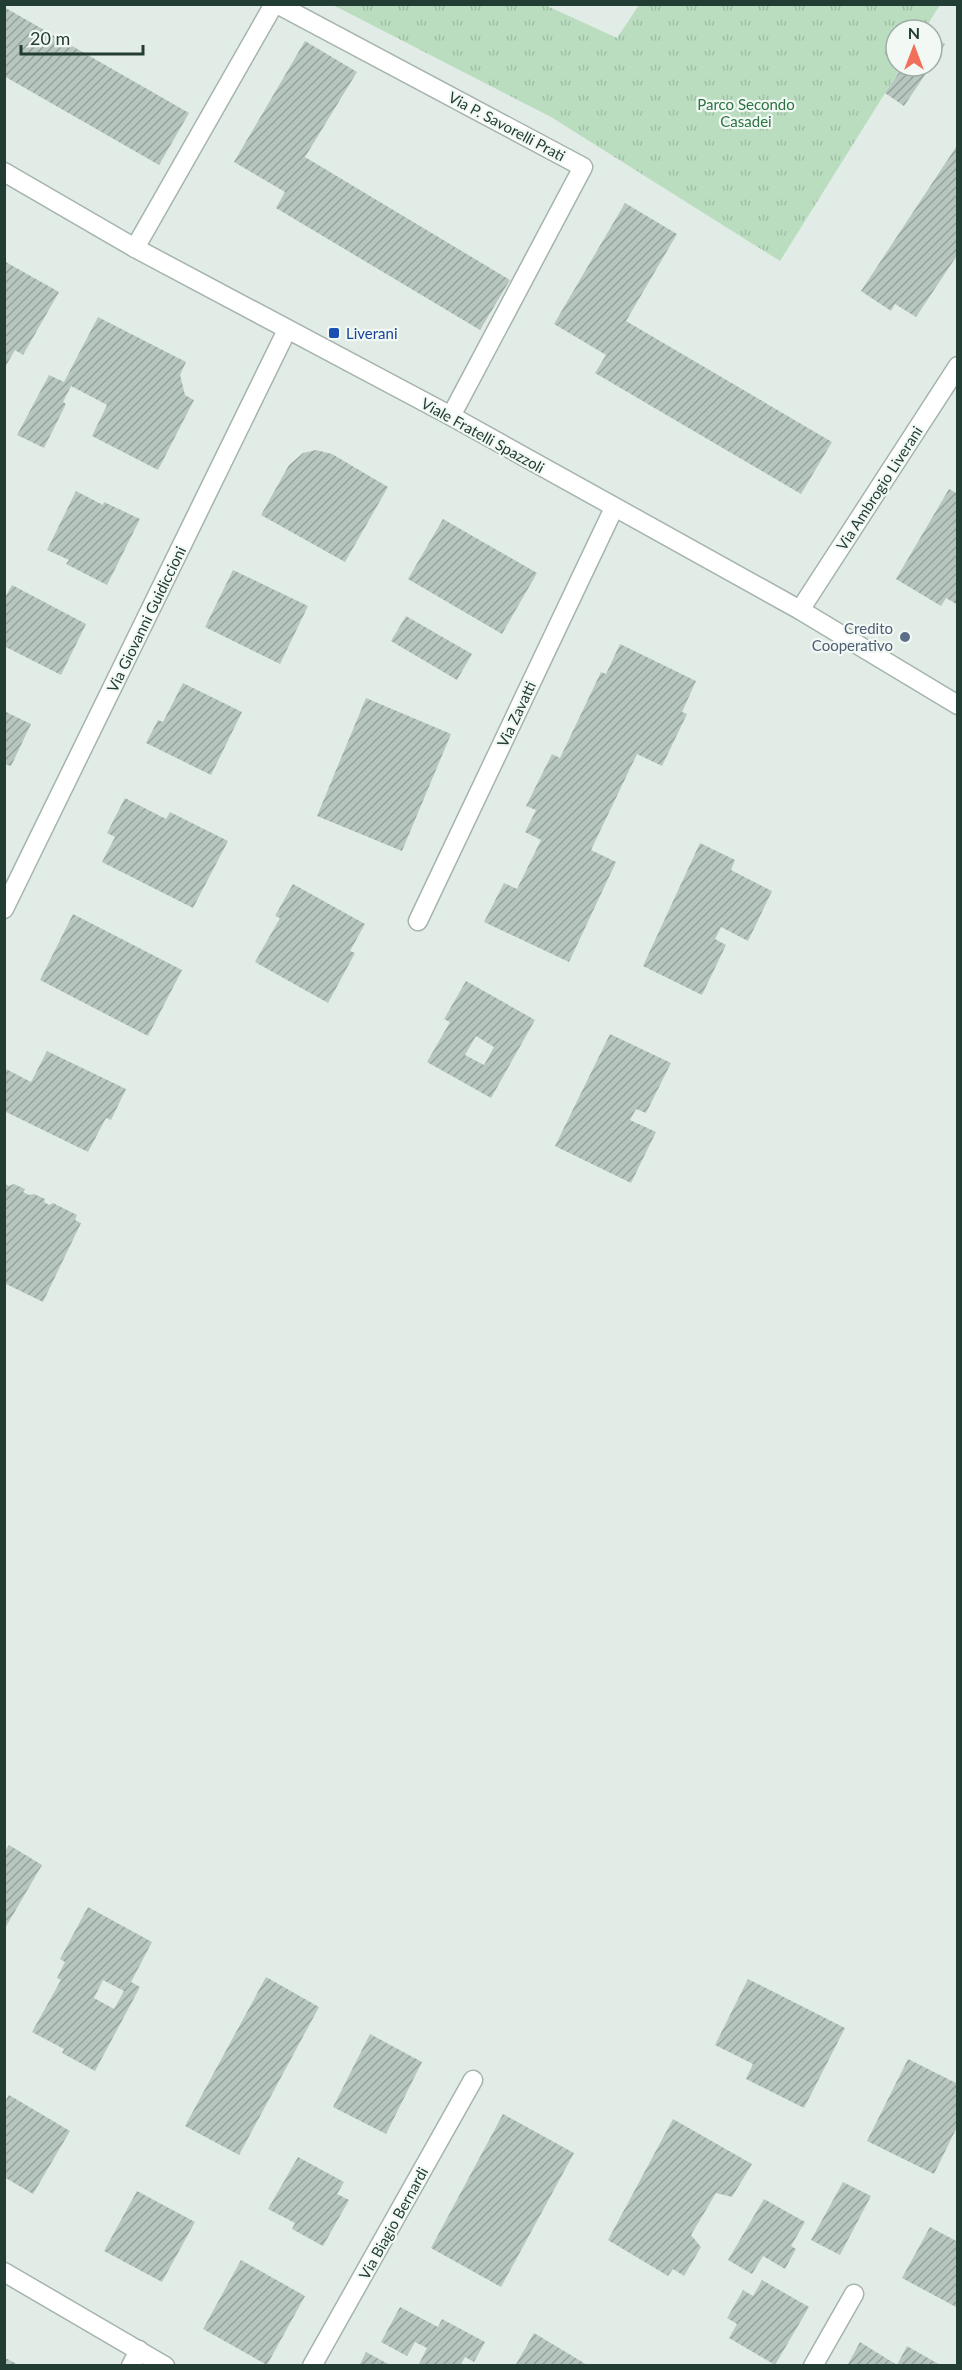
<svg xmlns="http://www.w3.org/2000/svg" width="962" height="2370" font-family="Lato,sans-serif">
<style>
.park{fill:url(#park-tufts)}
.building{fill:url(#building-hatch);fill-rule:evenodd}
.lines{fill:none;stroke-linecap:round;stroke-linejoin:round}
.minor-casing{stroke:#a5b4ad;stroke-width:21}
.tertiary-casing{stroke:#a5b4ad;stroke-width:21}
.minor{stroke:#fff;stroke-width:18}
.tertiary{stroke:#fff;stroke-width:18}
.transit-dot{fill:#1a4fb4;stroke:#f2f9f5;stroke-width:2}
.service-dot{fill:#5c6f8a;stroke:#f2f9f5;stroke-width:2}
.labels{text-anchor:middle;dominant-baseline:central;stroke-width:4.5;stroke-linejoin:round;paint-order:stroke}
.park-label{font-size:15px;fill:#2c7441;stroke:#f2f9f5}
.street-label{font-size:15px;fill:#223d33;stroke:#f2f9f5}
.transit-label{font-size:15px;fill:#164399;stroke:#f2f9f5;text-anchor:start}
.service-label{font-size:15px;fill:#4e5e75;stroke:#f2f9f5;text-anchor:end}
</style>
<defs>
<pattern id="park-tufts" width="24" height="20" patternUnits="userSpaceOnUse" patternTransform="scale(1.5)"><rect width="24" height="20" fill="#baddc0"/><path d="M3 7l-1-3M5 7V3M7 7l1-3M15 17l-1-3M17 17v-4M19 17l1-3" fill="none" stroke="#a0bfa5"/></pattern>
<pattern id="building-hatch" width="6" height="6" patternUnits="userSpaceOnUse" patternTransform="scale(1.5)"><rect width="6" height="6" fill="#b7c7bf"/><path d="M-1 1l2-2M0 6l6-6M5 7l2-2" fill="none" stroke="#94a39c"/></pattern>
</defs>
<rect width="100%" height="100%" fill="#e2ece6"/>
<!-- park -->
<polygon class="park" points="333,5 545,5 617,38 639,5 940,5 924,30 896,30 896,66 902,66 780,261 551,117"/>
<!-- building -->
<g class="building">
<polygon points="4,7 189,113 159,165 4,76"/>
<polygon points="932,35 945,44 932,64"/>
<polygon points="305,41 357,72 305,157 510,280 480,330 276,208 285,192 234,162"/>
<polygon points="903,66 931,66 904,106 885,93"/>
<polygon points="958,144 958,254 916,317 895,304 891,311 861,291"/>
<polygon points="625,203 677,234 626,321 832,442 801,494 595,373 606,355 554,324"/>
<polygon points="4,261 59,292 23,355 15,350 4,369"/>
<polygon points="98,317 186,362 180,375 185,395 194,400 158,470 92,436 107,405 71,386 63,402 66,404 44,448 17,435 49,375 64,382"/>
<polygon points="316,450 332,454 388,487 345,562 261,515 289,465 303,453"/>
<polygon points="949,489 958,494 958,605 946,598 941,606 896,579"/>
<polygon points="76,491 103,505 104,502 140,519 107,585 66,564 69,560 47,550"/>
<polygon points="443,519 537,573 502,634 408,579"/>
<polygon points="233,570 308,606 280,664 205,627"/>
<polygon points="12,585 86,624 61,675 4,646 4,599"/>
<polygon points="406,616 472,654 457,680 391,641"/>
<polygon points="620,644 696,681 682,712 687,714 662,766 637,754 591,850 616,862 569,962 484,922 504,883 517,889 541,840 525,832 536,810 526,806 552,754 560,758 601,672 606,674"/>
<polygon points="183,683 242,712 211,775 146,743 158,720 163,722"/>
<polygon points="366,698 451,734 402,851 317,816"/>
<polygon points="4,711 31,724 11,766 4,764"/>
<polygon points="125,798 166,819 170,812 228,841 193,908 102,862 115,837 107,833"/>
<polygon points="700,843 735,860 731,870 772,891 748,941 721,927 715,939 726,945 702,995 643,966"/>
<polygon points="293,884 365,924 350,951 355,953 328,1003 255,962 280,918 275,916"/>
<polygon points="73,914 182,970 148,1036 40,980"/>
<path d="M 466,981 L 535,1020 L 491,1098 L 427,1062 L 450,1022 L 444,1019 ZM 476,1036 L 494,1047 L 484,1065 L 465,1055 Z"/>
<polygon points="610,1034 671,1063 646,1113 636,1109 630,1120 656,1132 631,1183 555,1146"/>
<polygon points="47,1051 126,1089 111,1120 106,1118 88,1152 4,1111 6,1069 31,1082"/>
<polygon points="4,1183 9,1186 14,1184 25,1189 23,1192 29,1195 34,1194 45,1199 44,1202 49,1205 53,1203 77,1215 75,1220 81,1223 43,1302 4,1283"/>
<polygon points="9,1845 42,1865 4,1930 4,1853"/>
<path d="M 88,1907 L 152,1942 L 131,1982 L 140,1987 L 95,2071 L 62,2053 L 64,2049 L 32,2032 L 61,1980 L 57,1978 L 65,1962 L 60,1959 ZM 103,1980 L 124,1991 L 114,2009 L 94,1998 Z"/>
<polygon points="266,1977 319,2007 239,2155 185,2126"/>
<polygon points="748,1979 845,2028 804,2108 746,2079 753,2064 715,2045"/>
<polygon points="370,2034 422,2062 386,2134 333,2107"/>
<polygon points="908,2059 958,2084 958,2125 934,2174 867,2141"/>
<polygon points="9,2095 70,2131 33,2194 4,2177 4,2103"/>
<polygon points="503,2114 574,2153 501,2287 431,2248"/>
<polygon points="673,2119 752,2164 732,2197 716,2193 691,2235 701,2247 684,2276 673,2269 668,2276 608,2240"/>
<polygon points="298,2157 344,2182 337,2194 349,2200 323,2246 292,2229 295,2223 268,2209"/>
<polygon points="843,2182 871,2196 840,2255 811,2240"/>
<polygon points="137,2191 195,2222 162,2282 104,2251"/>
<polygon points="764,2199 805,2222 791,2246 796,2249 785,2269 763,2256 752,2274 728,2260"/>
<polygon points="930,2227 958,2242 958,2303 956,2307 902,2278"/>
<polygon points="241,2260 305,2296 267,2365 203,2329"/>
<polygon points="762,2280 809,2307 775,2365 729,2338 737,2324 727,2318 743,2290 753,2296"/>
<polygon points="400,2307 438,2327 442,2319 485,2342 474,2362 465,2357 460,2366 418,2366 427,2348 415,2342 407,2356 381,2342"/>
<polygon points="534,2333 589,2366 515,2366"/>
<polygon points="860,2342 897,2365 907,2346 942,2366 847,2366"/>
<polygon points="366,2352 392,2366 359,2366"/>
<polygon points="4,2357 20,2366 4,2366"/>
</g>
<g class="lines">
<!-- minor casing -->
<g class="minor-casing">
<g id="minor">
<polyline points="277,4 583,167 451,416"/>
<polyline points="135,248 274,4"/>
<polyline points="800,610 958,366"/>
<polyline points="4,909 287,330"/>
<polyline points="418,921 614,508"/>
<polyline points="131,2366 139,2350"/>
<polyline points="312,2366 473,2080"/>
<polyline points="813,2366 854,2294"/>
</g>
</g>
<!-- tertiary casing -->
<g class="tertiary-casing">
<g id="tertiary">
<polyline points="4,172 135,248 451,416 800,610 958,705"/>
<polyline points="4,2272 165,2366"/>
</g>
</g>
<!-- minor -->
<use href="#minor" class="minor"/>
<!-- tertiary -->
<use href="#tertiary" class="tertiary"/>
</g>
<!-- markers -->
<rect class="transit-dot" x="328" y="327" width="12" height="12" rx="3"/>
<circle class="service-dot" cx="905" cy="637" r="6"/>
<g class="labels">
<!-- park labels -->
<g class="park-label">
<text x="746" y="104">Parco Secondo<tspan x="746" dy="17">Casadei</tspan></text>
</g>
<!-- street labels -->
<g class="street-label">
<text transform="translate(507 126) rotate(28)">Via P. Savorelli Prati</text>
<text transform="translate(483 435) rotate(29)">Viale Fratelli Spazzoli</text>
<text transform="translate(879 488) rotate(-57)">Via Ambrogio Liverani</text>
<text transform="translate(146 619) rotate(-64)">Via Giovanni Guidiccioni</text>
<text transform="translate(516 714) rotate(-65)">Via Zavatti</text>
<text transform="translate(393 2223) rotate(-61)">Via Biagio Bernardi</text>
</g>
<!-- transit labels -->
<g class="transit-label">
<text x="346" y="333">Liverani</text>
</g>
<!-- service labels -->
<g class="service-label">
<text x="893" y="628">Credito<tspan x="893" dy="17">Cooperativo</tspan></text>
</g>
</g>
<!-- border -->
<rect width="962" height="2370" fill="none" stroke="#223d33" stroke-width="12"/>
<!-- north arrow -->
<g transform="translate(914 48)"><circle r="28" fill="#f2f9f5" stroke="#9faea7" stroke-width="1.5"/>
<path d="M0-4.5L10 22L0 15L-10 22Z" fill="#f27059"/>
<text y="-9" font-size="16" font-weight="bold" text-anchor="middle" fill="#223d33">N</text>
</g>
<!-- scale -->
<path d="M21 45v9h122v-9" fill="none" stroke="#223d33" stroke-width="3"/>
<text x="30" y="45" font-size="18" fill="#223d33" stroke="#f2f9f5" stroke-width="4.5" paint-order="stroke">20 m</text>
</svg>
